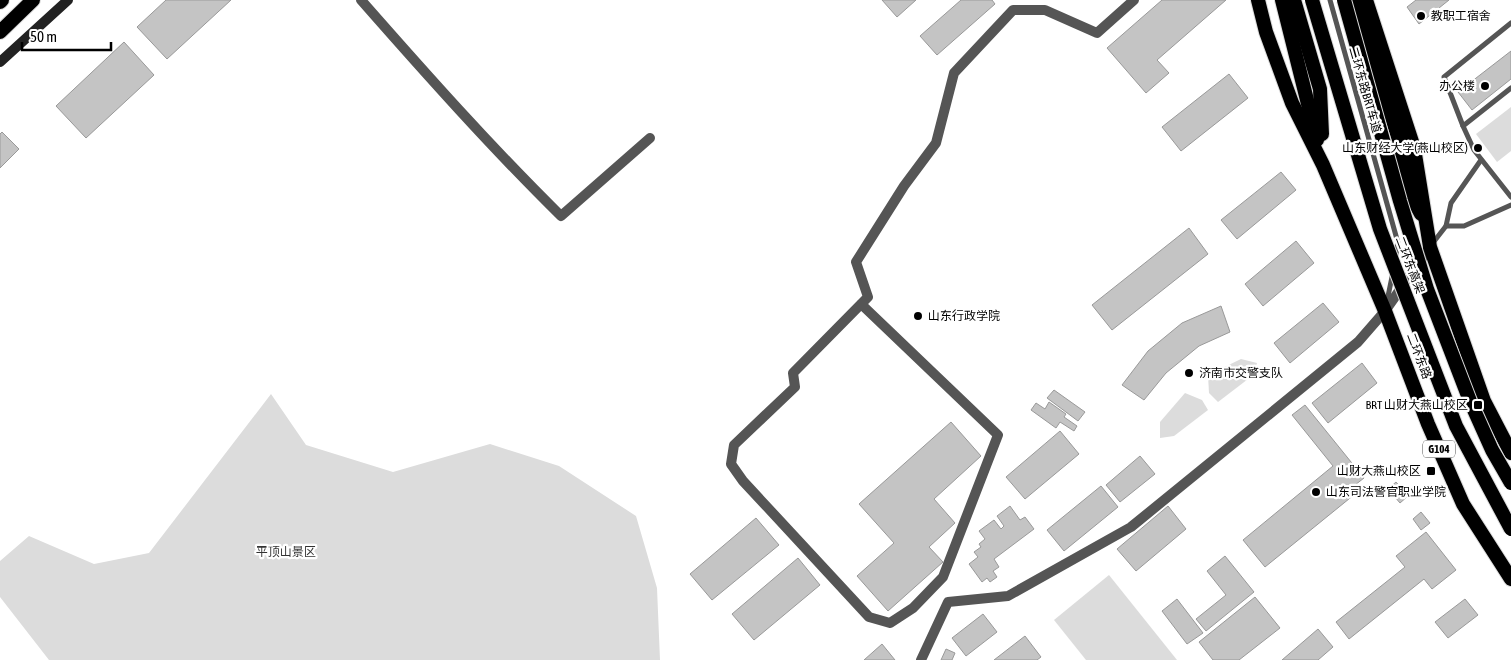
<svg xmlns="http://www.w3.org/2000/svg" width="1511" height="660" font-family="'Asap Condensed','Noto Sans SC',sans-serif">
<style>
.green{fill:#dcdcdc}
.building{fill:#c4c4c4;stroke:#999}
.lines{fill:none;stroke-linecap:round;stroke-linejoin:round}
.trunk-casing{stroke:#dbdbdb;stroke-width:16}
.service{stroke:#555;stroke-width:5}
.minor{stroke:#555;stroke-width:10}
.secondary{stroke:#222;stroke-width:10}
.trunk{stroke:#000;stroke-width:14}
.trunk-bridge-casing{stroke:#dbdbdb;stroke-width:16;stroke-linecap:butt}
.trunk-bridge{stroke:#000;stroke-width:14}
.poi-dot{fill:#000;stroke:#fff;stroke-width:2}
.labels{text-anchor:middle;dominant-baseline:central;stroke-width:4.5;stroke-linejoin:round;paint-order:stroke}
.shield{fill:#fff;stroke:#4c4c4c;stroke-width:1}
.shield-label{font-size:11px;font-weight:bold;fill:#000}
.poi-label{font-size:12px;fill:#000;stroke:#fff;text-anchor:start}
.street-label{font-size:12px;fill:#000;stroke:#fff}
.park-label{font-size:12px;fill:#333;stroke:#fff}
</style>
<rect width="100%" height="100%" fill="#fff"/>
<!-- green -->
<g class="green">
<polygon points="1511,107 1511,151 1497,162 1476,134"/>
<polygon points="1241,359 1257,363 1252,376 1218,402 1209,393 1208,375"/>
<polygon points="1185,393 1202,400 1208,410 1174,436 1160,438 1160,422"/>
<polygon points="271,394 306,445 393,472 490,444 559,466 636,516 657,588 660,660 49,660 0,597 0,561 29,536 94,564 149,553"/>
<polygon points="1109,575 1177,660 1086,660 1054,620"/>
</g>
<!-- building -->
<g class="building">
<polygon points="166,0 231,0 167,59 137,27"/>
<polygon points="882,0 916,0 897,17"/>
<polygon points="961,0 992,0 995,4 937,55 920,36"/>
<polygon points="1162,0 1226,0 1157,60 1169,73 1146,93 1107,48"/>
<polygon points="1416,0 1449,0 1419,24 1407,7"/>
<polygon points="124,42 154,75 86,138 56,106"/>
<polygon points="1511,51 1511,79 1472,110 1458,92"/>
<polygon points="1229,74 1248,98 1181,151 1162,127"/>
<polygon points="2,132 19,149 0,168 0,134"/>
<polygon points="1281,172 1296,190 1237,239 1221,220"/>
<polygon points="1189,228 1208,254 1112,330 1092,305"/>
<polygon points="1296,241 1314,263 1263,306 1245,284"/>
<polygon points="1323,303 1339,322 1290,363 1274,343"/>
<polygon points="1221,306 1230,332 1199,346 1166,373 1144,400 1122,385 1148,351 1182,323"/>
<polygon points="1362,363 1377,383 1328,423 1312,403"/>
<polygon points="1054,390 1085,412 1078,421 1047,398"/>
<polygon points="1049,402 1066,414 1064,417 1077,426 1074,431 1060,422 1056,428 1031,410 1036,403 1045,409"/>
<polygon points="1305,405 1364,478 1355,485 1360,490 1265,567 1243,540 1333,466 1292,415"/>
<polygon points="951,422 981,456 934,499 955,523 929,547 943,562 888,611 857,576 894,543 859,504"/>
<polygon points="1060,431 1079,454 1025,499 1006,477"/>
<polygon points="1140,456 1155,474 1120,502 1106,485"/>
<polygon points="1396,482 1408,496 1400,503 1388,489"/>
<polygon points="1101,486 1118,507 1064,551 1047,530"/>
<polygon points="1010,506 1020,520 1025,517 1034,529 994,559 999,567 993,571 997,577 990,582 987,578 982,582 969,564 978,557 974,552 981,547 979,544 985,539 979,531 994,520 1001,529 1004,526 997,516"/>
<polygon points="1168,506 1186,529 1136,571 1117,549"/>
<polygon points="1421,512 1430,523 1421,530 1413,519"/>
<polygon points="756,518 779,545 712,600 690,574"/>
<polygon points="1426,532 1456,570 1432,589 1424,579 1349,639 1336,622 1405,567 1396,556"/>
<polygon points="1225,556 1254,592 1206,631 1196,619 1226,595 1207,571"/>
<polygon points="798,558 820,585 754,640 732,614"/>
<polygon points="1255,597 1280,628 1239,660 1213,660 1199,642"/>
<polygon points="1177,599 1203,633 1187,644 1162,611"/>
<polygon points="1465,599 1478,615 1448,638 1435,622"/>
<polygon points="983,614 997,632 966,656 952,638"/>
<polygon points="1318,629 1333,647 1318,660 1282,660"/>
<polygon points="1025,636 1041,657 1037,660 994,660"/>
<polygon points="882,644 895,660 864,660"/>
<polygon points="946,649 955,653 952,660 941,660"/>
</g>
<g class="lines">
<!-- trunk casing -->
<g class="trunk-casing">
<g id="trunk">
<polyline points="1258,0 1266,32 1292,103 1323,165 1385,311 1428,424 1463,504 1511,579"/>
<polyline points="1282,0 1317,140"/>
<polyline points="1294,0 1320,89 1322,134"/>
<polyline points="1356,0 1376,68 1412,180"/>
<polyline points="1366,0 1414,148 1430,247 1484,401 1511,453"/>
<polyline points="0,2 2,0"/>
<polyline points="0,32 33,0"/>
<polyline points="1392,155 1400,175 1421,214"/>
</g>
</g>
<!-- service -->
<g class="service">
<polyline points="1330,0 1398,243 1395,259"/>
<polyline points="1511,23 1444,77 1463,126 1474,150 1511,197"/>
<polyline points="1463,126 1511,88"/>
<polyline points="1481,160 1451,203 1446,226 1464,226 1511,205"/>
<polyline points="1432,244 1446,226"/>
<polyline points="1386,306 1393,272"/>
</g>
<!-- minor -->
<g class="minor">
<path d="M 361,0 C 426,74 491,147 561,216 L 650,138"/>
<polyline points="861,304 998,435 943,577 913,608 890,623 869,617 743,481 731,464 734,445 795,387 793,373 868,297 856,262 904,186 936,143 954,73 1013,10 1045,10 1097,33 1134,0"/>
<polyline points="921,660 948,602 1008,596 1131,527 1358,342 1385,311 1430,247"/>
</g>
<!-- secondary -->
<polyline class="secondary" points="0,62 68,0"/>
<!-- trunk -->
<use href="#trunk" class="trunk"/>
<!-- trunk-bridge casing -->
<g class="trunk-bridge-casing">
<g id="trunk-bridge">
<polyline points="1312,0 1380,229 1456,426 1511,529"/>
<polyline points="1344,0 1400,201 1427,289 1470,401 1492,450 1511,483"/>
</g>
</g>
<!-- trunk-bridge -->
<use href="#trunk-bridge" class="trunk-bridge"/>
</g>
<!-- markers -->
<g class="poi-dot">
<circle cx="1421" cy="16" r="5"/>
<circle cx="1485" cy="86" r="5"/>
<circle cx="1478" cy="148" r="5"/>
<circle cx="918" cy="316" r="5"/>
<circle cx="1189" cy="373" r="5"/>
<rect x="1473" y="400" width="10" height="10" rx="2.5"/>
<rect x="1426" y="466" width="10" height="10" rx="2.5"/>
<circle cx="1316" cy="492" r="5"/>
</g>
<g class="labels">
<!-- shield labels -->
<rect class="shield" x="1423" y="440.5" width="32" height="17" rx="4"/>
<g class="shield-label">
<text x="1439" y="449">G104</text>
</g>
<!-- poi labels -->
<g class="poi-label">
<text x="1431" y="16">教职工宿舍</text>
<text x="1475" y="86" text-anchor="end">办公楼</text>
<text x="1468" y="148" text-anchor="end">山东财经大学(燕山校区)</text>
<text x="928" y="316">山东行政学院</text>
<text x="1199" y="373">济南市交警支队</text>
<text x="1468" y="405" text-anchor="end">BRT 山财大燕山校区</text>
<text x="1421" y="471" text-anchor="end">山财大燕山校区</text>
<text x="1326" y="492">山东司法警官职业学院</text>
</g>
<!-- street labels -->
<g class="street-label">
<text transform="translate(1365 90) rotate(74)">二环东路BRT车道</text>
<text transform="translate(1410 265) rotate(69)">二环东高架</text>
<text transform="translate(1419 356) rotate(69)">二环东路</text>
</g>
<!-- park labels -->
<g class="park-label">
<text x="286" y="552">平顶山景区</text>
</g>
</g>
<!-- scale -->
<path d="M22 42v8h89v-8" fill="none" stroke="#000000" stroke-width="2.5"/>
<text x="30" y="42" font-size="15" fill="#000000" stroke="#ffffff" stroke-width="4" paint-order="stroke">50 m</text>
</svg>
